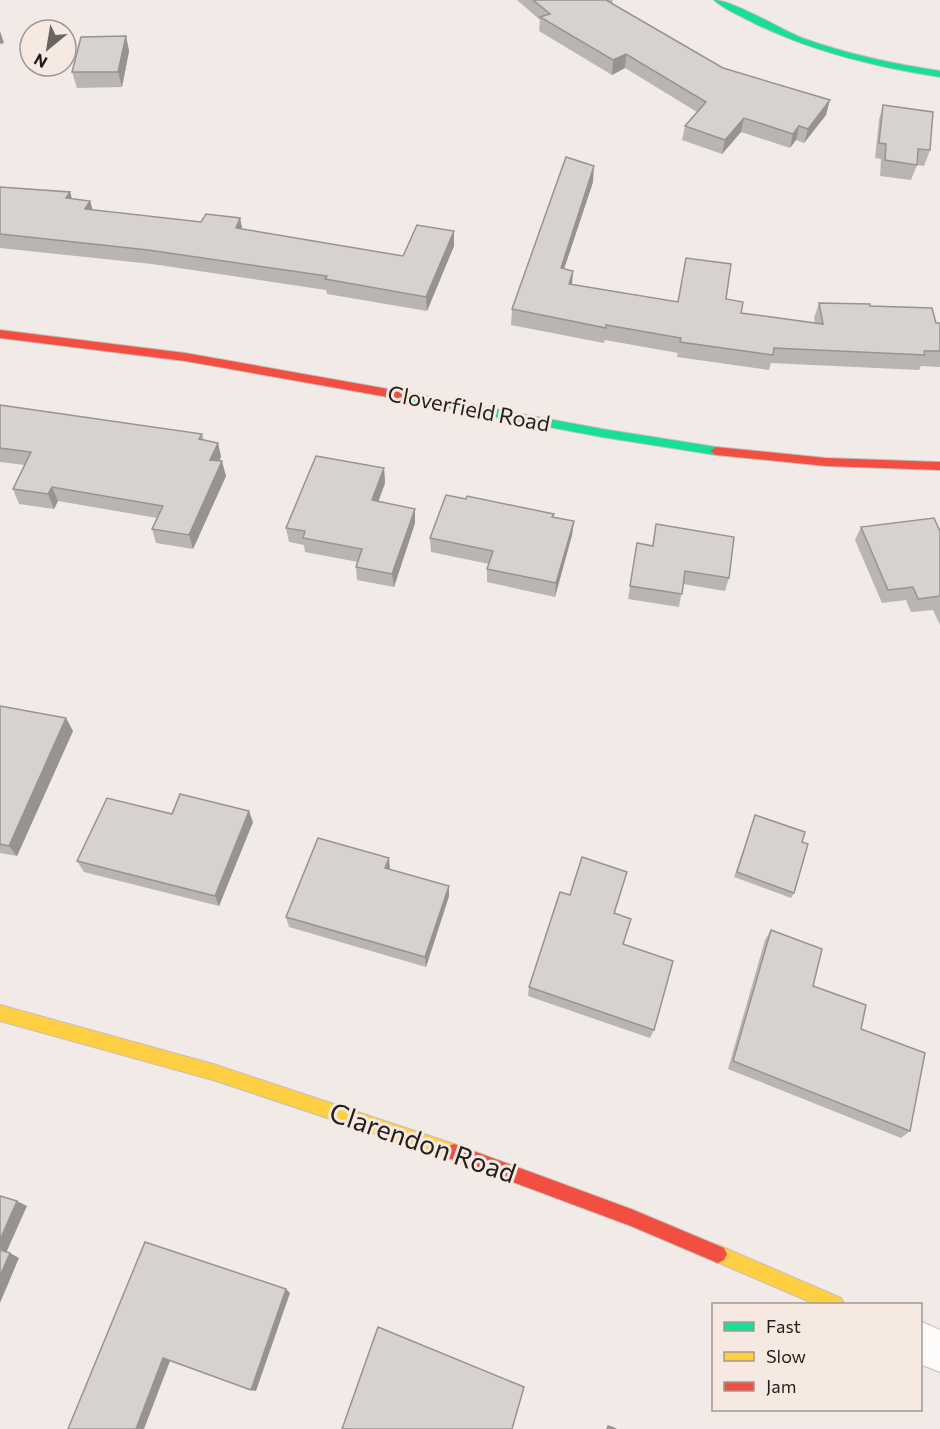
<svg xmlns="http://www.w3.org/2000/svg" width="940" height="1429" font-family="Commissioner,sans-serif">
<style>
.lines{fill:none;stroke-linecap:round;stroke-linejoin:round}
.street-casing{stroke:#c4bfbc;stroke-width:2}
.fast-casing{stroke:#c4bfbc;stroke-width:2}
.slow-casing{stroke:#c4bfbc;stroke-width:2}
.jam-casing{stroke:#c4bfbc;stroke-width:2}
.street{fill:#fdfcfb;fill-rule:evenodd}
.fast{fill:#16e098;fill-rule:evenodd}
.slow{fill:#ffcf43;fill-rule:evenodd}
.jam{fill:#f24e42;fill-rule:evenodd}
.wall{fill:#b9b5b2}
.shaded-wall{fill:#969391}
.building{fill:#d7d2cf;stroke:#969391;stroke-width:1.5}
.labels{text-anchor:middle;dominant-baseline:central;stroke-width:6;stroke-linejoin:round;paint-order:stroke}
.street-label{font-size:22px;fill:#231e1b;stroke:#f6e9e2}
.near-street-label{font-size:27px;fill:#231e1b;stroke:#f6e9e2}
</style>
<rect width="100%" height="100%" fill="#f2eae7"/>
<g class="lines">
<!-- street casing -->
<g class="street-casing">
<polygon id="street" points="920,1321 940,1330 940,1372 920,1364"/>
</g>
<!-- fast casing -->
<g class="fast-casing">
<g id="fast">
<path d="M 714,0 C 732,0 780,29 802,38 C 847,54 893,64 940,71 L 940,77 C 876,67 813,52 754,23 C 741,16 725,10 714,0 Z"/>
<polygon points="399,391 602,429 716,447 722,451 716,455 602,437 395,398 395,392"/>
</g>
</g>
<!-- slow casing -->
<g class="slow-casing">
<g id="slow">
<polygon points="0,1005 213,1064 454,1144 460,1146 462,1152 460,1158 454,1160 213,1080 0,1021"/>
<polygon points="718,1245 841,1298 844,1304 815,1304 712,1260 709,1254 712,1248"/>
</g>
</g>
<!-- jam casing -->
<g class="jam-casing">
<g id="jam">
<polygon points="0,330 185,353 399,391 405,395 399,399 185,361 0,338"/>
<polygon points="716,447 826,458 940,462 940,470 826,466 716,455 710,451"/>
<polygon points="454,1144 631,1209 724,1248 727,1254 724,1260 718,1263 631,1226 448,1158 446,1152 448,1146"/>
</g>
</g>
<!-- street -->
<use href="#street" class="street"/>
<!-- fast -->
<use href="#fast" class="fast"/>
<!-- slow -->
<use href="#slow" class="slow"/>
<!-- jam -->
<use href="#jam" class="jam"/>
</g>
<!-- wall -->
<g class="wall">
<polygon points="517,0 613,0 612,4 723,68 826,115 804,143 796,140 790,148 741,132 722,154 682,140 685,126 697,112 625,68 612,75 539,31 540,20"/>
<polygon points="126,36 129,51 122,87 77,88 72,72"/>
<polygon points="883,105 930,150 924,166 917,165 911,180 880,176 881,159 875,158 879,120"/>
<polygon points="593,182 564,269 572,284 678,302 726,299 741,313 815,323 814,318 819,303 870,306 936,323 940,323 940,367 921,366 919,370 771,363 769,370 677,357 678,353 605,340 604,343 511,325 512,309"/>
<polygon points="0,187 70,192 72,199 90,201 93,210 201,222 240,218 242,229 403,256 454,231 454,246 427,311 327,294 326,290 152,264 0,248"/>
<polygon points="0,405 202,434 204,440 218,443 221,457 219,461 226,476 193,549 156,543 152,529 157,518 58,501 54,509 19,504 13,489 25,465 0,462"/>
<polygon points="384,468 385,483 378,502 415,523 394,587 357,580 356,567 358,562 305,552 304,545 289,542 286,528"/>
<polygon points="466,499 554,514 553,517 574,521 572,535 555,597 487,582 487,569 489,564 431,552 430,538"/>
<polygon points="656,524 729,578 725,591 683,584 679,607 628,599 637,543 652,546"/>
<polygon points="861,527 940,531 940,625 933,610 911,612 906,600 882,603 855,540"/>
<polygon points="0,706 73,731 17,856 0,853"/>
<polygon points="172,814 253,822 219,906 84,872 77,861"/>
<polygon points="755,815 794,893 791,898 734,877"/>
<polygon points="390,869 449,896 426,967 289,927 286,917"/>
<polygon points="627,872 615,913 623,944 654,1030 650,1038 528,996 529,987 570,895"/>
<polygon points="771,930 813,986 861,1029 910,1131 901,1138 728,1069 765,940"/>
</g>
<!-- shaded-wall -->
<g class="shaded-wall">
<polygon points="0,31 4,43 0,44"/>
<polygon points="126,36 129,51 122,87 118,72"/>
<polygon points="626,54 625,68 612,75 613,60"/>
<polygon points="830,100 826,115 804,143 808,129"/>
<polygon points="744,118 741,132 722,154 725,140"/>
<polygon points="799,126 796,140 790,148 793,134"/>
<polygon points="594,166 593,182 559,284 561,268"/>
<polygon points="70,192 74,207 66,198"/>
<polygon points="90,201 94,216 85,209"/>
<polygon points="240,218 243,233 236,228"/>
<polygon points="454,231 454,246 427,311 426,297"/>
<polygon points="573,271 572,286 569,284"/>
<polygon points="218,443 221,457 213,474 210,460"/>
<polygon points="222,461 226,476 193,549 189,535"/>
<polygon points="384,468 385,483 374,514 372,500"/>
<polygon points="52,487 58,501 54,509 48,494"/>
<polygon points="415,509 415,523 394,587 392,574"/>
<polygon points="574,521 572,535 555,597 556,583"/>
<polygon points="66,718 73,731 17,856 9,846"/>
<polygon points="249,811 253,822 219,906 215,896"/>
<polygon points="389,858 390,869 385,868"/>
<polygon points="449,886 449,896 426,967 425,957"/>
<polygon points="17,1201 27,1206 6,1253 0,1251 0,1240"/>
<polygon points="10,1253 19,1258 0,1303 0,1276"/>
<polygon points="286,1289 290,1293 256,1391 251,1390"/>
<polygon points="163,1358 170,1361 144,1429 136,1429"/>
</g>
<!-- building -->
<g class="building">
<polygon points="533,0 606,0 723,68 830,100 808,129 799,126 793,134 744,118 725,140 685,126 706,102 626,54 613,60 540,17 550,14"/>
<polygon points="126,36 118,72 72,72 81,37"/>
<polygon points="883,105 933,112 930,150 918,149 917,165 885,160 886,144 879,143"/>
<polygon points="566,157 594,166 561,268 573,271 569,284 678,302 686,258 731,264 726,299 743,302 741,313 823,324 819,303 870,304 870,306 932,308 936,323 940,323 940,351 924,351 925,355 774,348 773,355 680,342 681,338 606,325 606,328 512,309"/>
<polygon points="0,187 70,192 66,198 90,201 85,209 201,222 206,214 240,218 236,228 403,256 417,225 454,231 426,297 325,279 327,276 148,250 0,234"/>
<polygon points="0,405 202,434 199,439 218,443 210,460 222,461 189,535 152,529 163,506 52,487 48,494 13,489 31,452 0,448"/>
<polygon points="316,456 384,468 372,500 415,509 392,574 356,567 362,549 303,538 305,531 286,528"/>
<polygon points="446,495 466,499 467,496 554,514 552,517 574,521 556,583 487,569 493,551 430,538"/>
<polygon points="934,518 940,531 940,596 918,599 913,587 888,590 861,527"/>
<polygon points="656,524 734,537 729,578 685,571 682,594 630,586 637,543 653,546"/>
<polygon points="0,706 66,718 9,846 0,844"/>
<polygon points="180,794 249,811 215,896 77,861 107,798 172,814"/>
<polygon points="755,815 805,832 802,842 808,844 794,893 737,872"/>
<polygon points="318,838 389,858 385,868 449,886 425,957 286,917"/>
<polygon points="582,857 627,872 614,913 631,919 623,944 673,961 654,1030 529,987 560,892 570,895"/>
<polygon points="771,930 822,949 813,986 866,1005 861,1029 925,1053 910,1131 733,1061"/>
<polygon points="0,1196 17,1201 0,1240"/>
<polygon points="145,1242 286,1289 251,1390 163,1358 136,1429 68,1429"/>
<polygon points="0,1250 10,1253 0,1276"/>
<polygon points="378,1327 524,1387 512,1429 342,1429"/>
<polygon points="608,1426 616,1429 607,1429"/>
</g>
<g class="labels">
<!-- street labels -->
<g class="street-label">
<text transform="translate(469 408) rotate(11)">Cloverfield Road</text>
</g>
<!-- near-street labels -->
<g class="near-street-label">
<text transform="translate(423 1142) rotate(19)">Clarendon Road</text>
</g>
</g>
<!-- legend -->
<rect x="712" y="1303" width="210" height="108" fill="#f6e9e2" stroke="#a29892" stroke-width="1.5"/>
<rect x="724" y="1322" width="30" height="9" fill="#16e098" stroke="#a29892" stroke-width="1.5"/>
<text x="766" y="1333" font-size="18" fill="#231e1b">Fast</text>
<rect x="724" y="1352" width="30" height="9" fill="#ffcf43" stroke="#a29892" stroke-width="1.5"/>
<text x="766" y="1363" font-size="18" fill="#231e1b">Slow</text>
<rect x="724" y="1382" width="30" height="9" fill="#f24e42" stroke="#a29892" stroke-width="1.5"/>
<text x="766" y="1393" font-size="18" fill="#231e1b">Jam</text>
<!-- north arrow -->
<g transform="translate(48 48) rotate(210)"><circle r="28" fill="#f6e9e2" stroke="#a29892" stroke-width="1.5"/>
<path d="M0-4.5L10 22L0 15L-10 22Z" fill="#6b6562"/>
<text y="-9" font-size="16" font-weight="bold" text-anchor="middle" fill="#231e1b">N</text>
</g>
</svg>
